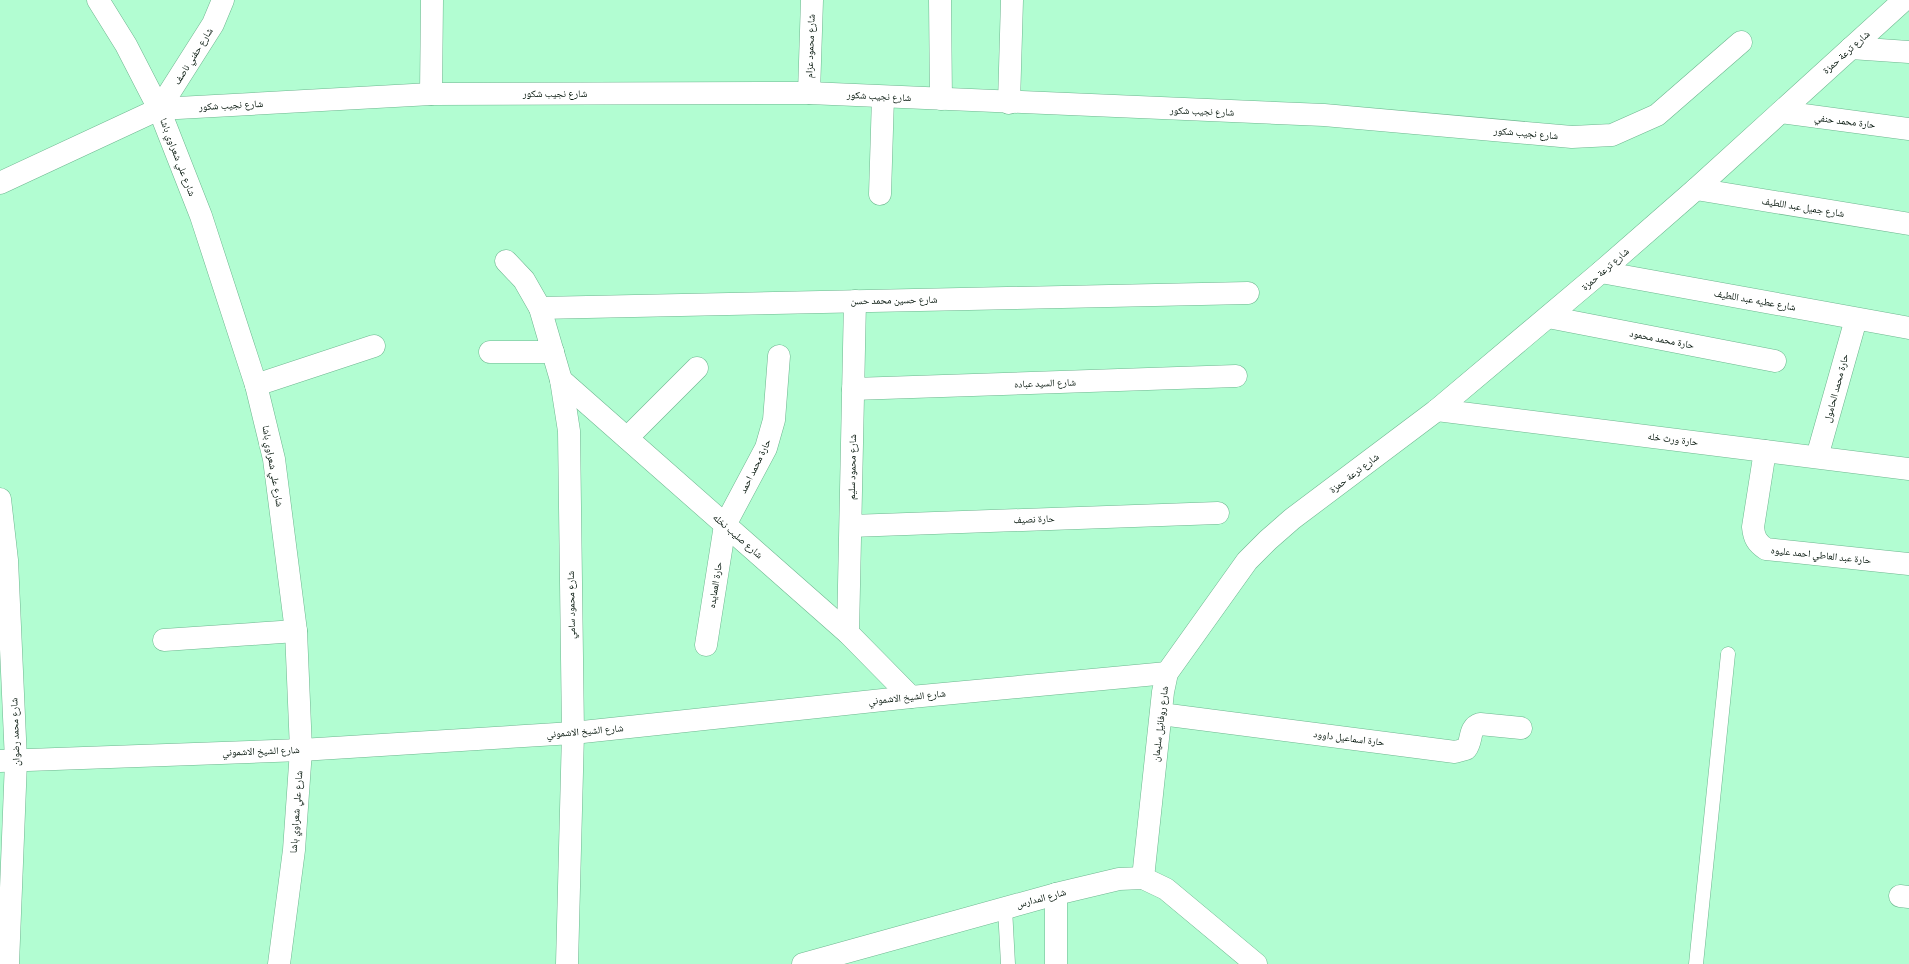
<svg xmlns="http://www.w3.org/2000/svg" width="1909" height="964" font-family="Ubuntu,'Noto Naskh Arabic',sans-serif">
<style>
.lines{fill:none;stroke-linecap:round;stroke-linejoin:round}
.lane-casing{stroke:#6db68f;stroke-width:15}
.street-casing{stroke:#6db68f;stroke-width:23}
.lane{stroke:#fff;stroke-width:14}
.street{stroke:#fff;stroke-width:22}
.labels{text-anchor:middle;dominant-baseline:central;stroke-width:4;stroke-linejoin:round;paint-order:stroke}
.street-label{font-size:10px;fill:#001208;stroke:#fff}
</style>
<rect width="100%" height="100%" fill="#b2fdd2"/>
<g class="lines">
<!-- lane casing -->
<g class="lane-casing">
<g id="lane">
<polyline points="1005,908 1008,964"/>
<polyline points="1696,964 1728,654"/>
</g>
</g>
<!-- street casing -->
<g class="street-casing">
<g id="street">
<polyline points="98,0 126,45 159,109 201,216 256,385 274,459 296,631 301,750 294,850 279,964"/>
<polyline points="940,0 941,99"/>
<polyline points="1851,48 1909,52"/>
<polyline points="809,93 812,0"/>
<polyline points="431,94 432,0"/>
<polyline points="1009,103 1012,0"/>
<polyline points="159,109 213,24 223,0"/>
<polyline points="1781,112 1909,129"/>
<polyline points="0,183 159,109 431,94 809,93 1324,115 1572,137 1612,135 1657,115 1741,42"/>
<polyline points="1696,189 1909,224"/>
<polyline points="880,194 883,97"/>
<polyline points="506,261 524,280 540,308 561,380 569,431 573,733 567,964"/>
<polyline points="1601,272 1909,328"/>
<polyline points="540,308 1248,293"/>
<polyline points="1548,317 1775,361"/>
<polyline points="490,352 553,352"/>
<polyline points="561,380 848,633 911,697"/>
<polyline points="256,385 374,346"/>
<polyline points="853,389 1236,376"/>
<polyline points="1437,410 1909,469"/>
<polyline points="627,438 697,368"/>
<path d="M 1765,451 L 1753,527 C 1754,538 1757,543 1766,549 L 1909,564"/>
<polyline points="1817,457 1856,319"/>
<polyline points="0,499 7,560 16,761 8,964"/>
<polyline points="851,526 1218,513"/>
<polyline points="848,633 855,301"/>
<polyline points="164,640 296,631"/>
<polyline points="706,645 725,525 766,448 774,420 779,356"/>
<path d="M 1161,714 L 1455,752 L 1466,749 C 1473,740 1468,728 1480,724 L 1521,728"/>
<polyline points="0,761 301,750 573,733 911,697 1167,673"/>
<polyline points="1143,878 1163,692 1167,673 1247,561 1268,540 1292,519 1437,410 1601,272 1696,189 1904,0"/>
<polyline points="1900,896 1909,897"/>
<polyline points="803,964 1056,894 1119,879 1143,878 1166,889 1256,964"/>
<polyline points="1056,964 1056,894"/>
</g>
</g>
<!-- lane -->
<use href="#lane" class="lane"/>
<!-- street -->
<use href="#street" class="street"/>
</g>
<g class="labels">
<!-- street labels -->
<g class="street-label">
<text transform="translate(810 46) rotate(-88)">شارع محمود عزام</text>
<text transform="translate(1846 52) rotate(-42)">شارع ترعة حمزة</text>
<text transform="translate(193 56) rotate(-58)">شارع حفني ناصف</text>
<text x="555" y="93">شارع نجيب شكور</text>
<text transform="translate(879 96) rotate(3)">شارع نجيب شكور</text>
<text transform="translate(231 105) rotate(-3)">شارع نجيب شكور</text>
<text transform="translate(1202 111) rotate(2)">شارع نجيب شكور</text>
<text transform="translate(1845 121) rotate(7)">حارة محمد حنفي</text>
<text transform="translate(1526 133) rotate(5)">شارع نجيب شكور</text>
<text transform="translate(178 157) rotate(69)">شارع علي شعراوي باشا</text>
<text transform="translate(1803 207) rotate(9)">شارع جميل عبد اللطيف</text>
<text transform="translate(1605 269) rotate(-41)">شارع ترعة حمزة</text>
<text transform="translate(894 300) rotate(-1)">شارع حسين محمد حسن</text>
<text transform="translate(1755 300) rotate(10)">شارع عطيه عبد اللطيف</text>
<text transform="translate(1662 339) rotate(11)">حارة محمد محمود</text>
<text transform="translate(1045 383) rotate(-2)">شارع السيد عباده</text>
<text transform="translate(1836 388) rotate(-75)">حارة محمد الحامول</text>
<text transform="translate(1673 439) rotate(7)">حارة ورث خله</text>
<text transform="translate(273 466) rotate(80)">شارع علي شعراوي باشا</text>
<text transform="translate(755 466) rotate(-64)">حارة محمد احمد</text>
<text transform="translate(852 467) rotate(-89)">شارع محمود سليم</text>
<text transform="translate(1354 473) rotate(-37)">شارع ترعة حمزة</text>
<text transform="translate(1034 519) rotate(-2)">حارة نصيف</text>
<text transform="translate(738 536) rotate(41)">شارع صليب نخله</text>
<text transform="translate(1821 555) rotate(6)">حارة عبد العاطي احمد عليوه</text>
<text transform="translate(715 585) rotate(-81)">حارة العمايده</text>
<text transform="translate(571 605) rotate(-91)">شارع محمود سامي</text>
<text transform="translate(907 697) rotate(-6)">شارع الشيخ الاشموني</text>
<text transform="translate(1160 724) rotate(-83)">شارع روفائيل سليمان</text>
<text transform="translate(585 731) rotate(-5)">شارع الشيخ الاشموني</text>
<text transform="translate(15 732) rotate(-92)">شارع محمد رضوان</text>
<text transform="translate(1349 738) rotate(7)">حارة اسماعيل داوود</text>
<text transform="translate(261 751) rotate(-2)">شارع الشيخ الاشموني</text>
<text transform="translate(296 812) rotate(-86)">شارع علي شعراوي باشا</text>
<text transform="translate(1041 898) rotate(-15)">شارع المدارس</text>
</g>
</g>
</svg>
